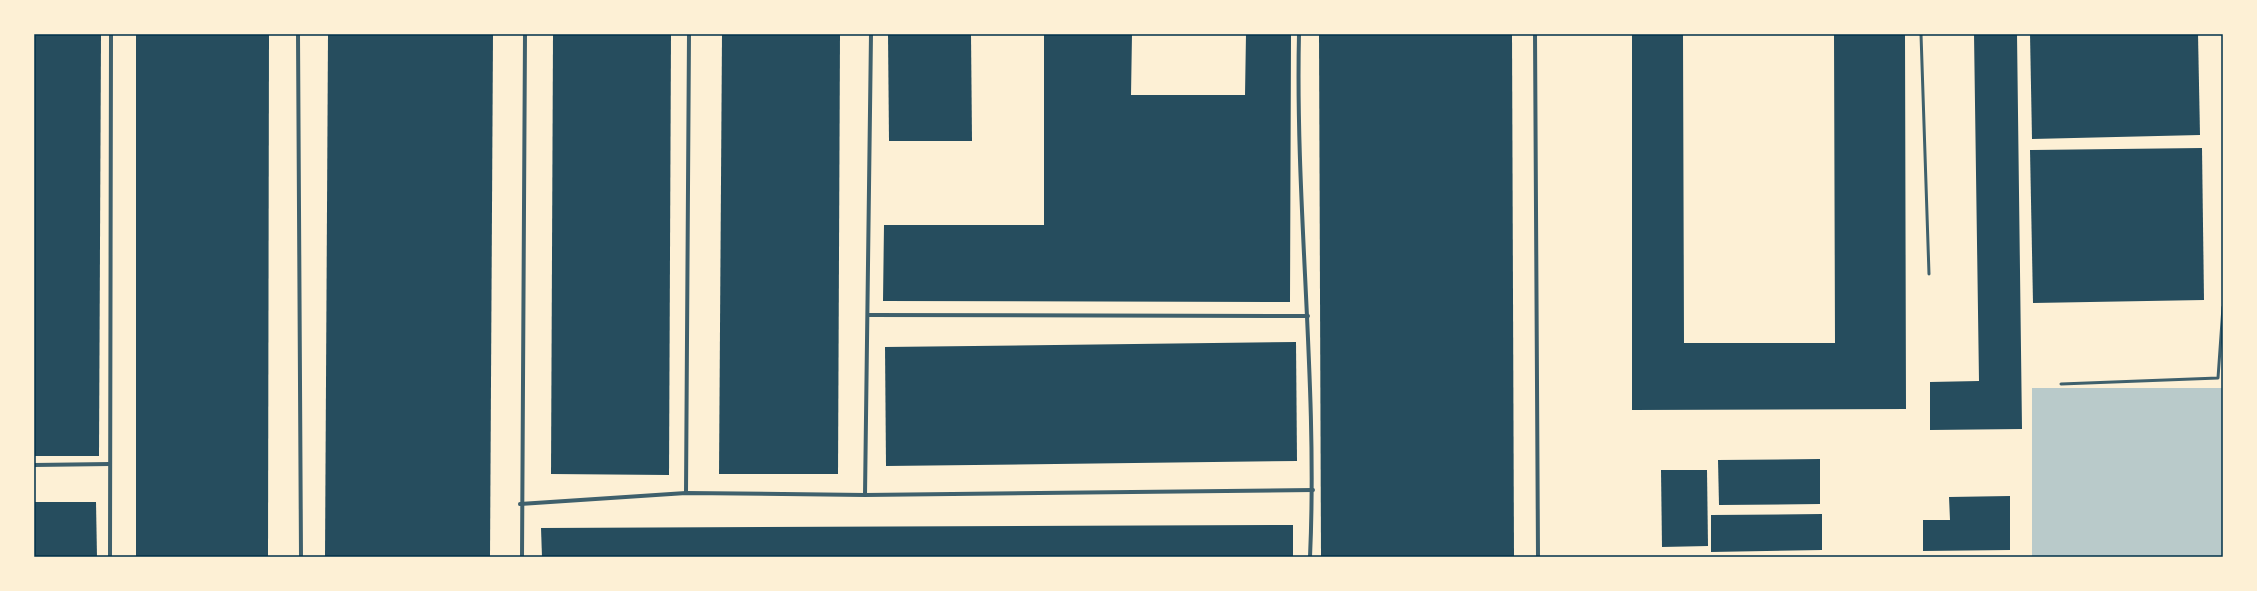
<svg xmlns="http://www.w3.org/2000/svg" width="2257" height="591" font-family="Barlow,sans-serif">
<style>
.green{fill:#b9caca}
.building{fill:#264d5e}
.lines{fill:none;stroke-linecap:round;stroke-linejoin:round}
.service{stroke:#3f606c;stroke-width:3}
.minor{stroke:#3f606c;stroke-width:4}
.neatline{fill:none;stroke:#003049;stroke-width:1.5}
</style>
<rect width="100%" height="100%" fill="#fdf0d5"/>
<!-- green -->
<rect class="green" x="2032" y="388" width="191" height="169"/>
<!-- building -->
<g class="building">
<polygon points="34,34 101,34 99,456 34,456"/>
<polygon points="136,34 269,34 268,557 136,557"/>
<polygon points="328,34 493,34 490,557 325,557"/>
<polygon points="553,34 671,34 669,475 551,474"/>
<polygon points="722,34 840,34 838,474 719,474"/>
<polygon points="888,34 971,34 972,141 889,141"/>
<polygon points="1044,34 1132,34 1131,95 1245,95 1246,34 1291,34 1290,302 883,301 884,225 1044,225"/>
<polygon points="1319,34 1512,34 1514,557 1321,557"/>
<polygon points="1632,34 1683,34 1684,343 1835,343 1834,34 1905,34 1906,409 1632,410"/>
<polygon points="1974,34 2017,34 2022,429 1930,430 1930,382 1979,381"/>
<polygon points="2030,34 2198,34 2200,135 2032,139"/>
<polygon points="2202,148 2204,300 2033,303 2030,150"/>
<polygon points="1296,342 1297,461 886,466 885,347"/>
<polygon points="1820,459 1820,504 1719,505 1718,460"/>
<polygon points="1661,470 1707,470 1708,546 1662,547"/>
<polygon points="2010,496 2010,550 1923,551 1923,520 1950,520 1949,497"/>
<polygon points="34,502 96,502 97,557 34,557"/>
<polygon points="1822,514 1822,550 1711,552 1711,515"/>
<polygon points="1293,525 1293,557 542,557 541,528"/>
</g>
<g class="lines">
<!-- service -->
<g class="service">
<polyline points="1921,34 1929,274"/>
<polyline points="2061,384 2218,378 2223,307"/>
</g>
<!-- minor -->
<g class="minor">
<polyline points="298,34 301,557"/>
<path d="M 1299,34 C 1295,208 1318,382 1310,557"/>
<polyline points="1535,34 1538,557"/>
<polyline points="868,315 1308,316"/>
<polyline points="34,465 110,464"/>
<polyline points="686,493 689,34"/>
<polyline points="865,495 871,34"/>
<polyline points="520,504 686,493 865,495 1313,490"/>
<polyline points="110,557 111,34"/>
<polyline points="522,557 525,34"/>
</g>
</g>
<!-- border -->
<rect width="2257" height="591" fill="none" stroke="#fdf0d5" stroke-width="70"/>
<rect x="35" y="35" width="2187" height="521" class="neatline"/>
</svg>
